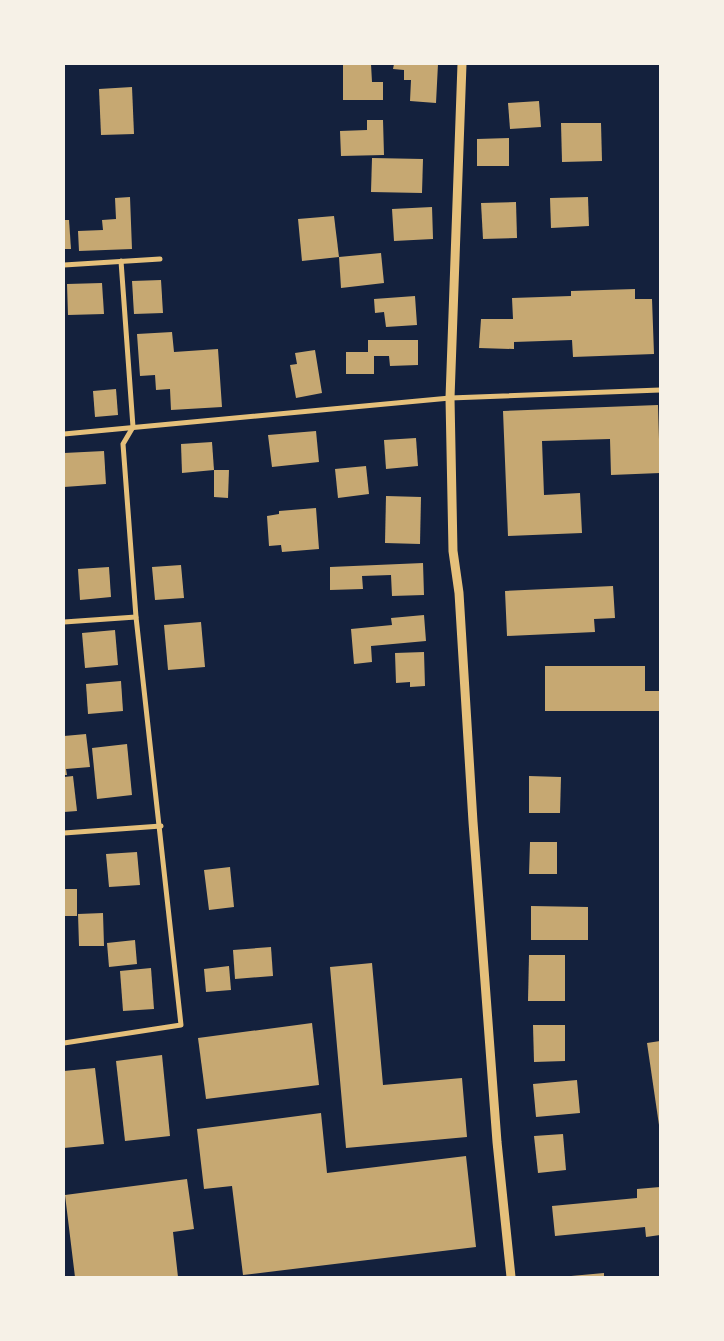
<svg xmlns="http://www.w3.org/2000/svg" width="724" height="1341" font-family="Barlow,sans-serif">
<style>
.building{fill:#c6a872}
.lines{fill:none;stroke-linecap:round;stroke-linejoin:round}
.minor{stroke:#e5c07b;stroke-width:5}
.tertiary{stroke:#e5c07b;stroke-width:9}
</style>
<rect width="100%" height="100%" fill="#14213d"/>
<!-- building -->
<g class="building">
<polygon points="343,64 371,64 372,82 383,82 383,100 343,100"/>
<polygon points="394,64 438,64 436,103 410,101 411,80 404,80 404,70 393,69"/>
<polygon points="132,87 134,134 101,135 99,89"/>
<polygon points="539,101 541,127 510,129 508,103"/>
<polygon points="367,120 383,120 384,155 341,156 340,131 367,130"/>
<polygon points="561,123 601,123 602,161 562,162"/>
<polygon points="509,138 509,166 477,166 477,139"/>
<polygon points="372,158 423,159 422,193 371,192"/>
<polygon points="130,197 132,249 79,251 78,231 103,230 102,220 116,219 115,198"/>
<polygon points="588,197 589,226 551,228 550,198"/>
<polygon points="516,202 517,238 483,239 481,203"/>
<polygon points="432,207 433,239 394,241 392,209"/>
<polygon points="334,216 339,257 302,261 298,219"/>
<polygon points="64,220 69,220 71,249 64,249"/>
<polygon points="381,253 384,283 341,288 339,257"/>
<polygon points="161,280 163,313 134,314 132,281"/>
<polygon points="102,283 104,314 68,315 67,284"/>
<polygon points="635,289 635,299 652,299 654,354 573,357 572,340 514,342 514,349 479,348 481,319 513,319 512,298 571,296 571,291"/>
<polygon points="415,296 417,325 386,327 384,312 375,313 374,299"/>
<polygon points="172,332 174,352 218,349 222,407 171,410 170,389 156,390 155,375 140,376 137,334"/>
<polygon points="368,340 418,340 418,365 390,366 389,356 374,356 374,374 346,374 346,352 368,352"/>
<polygon points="315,350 322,393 296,398 290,365 297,364 295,353"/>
<polygon points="116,389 118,415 95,417 93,391"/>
<polygon points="658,405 660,473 611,475 610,439 542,441 544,495 580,493 582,533 508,536 503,411"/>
<polygon points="316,431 319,462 272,467 268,435"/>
<polygon points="416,438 418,466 386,469 384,440"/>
<polygon points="212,442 214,470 182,473 181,444"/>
<polygon points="104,451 106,484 64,487 64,453"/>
<polygon points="366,466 369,494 338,498 335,469"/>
<polygon points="214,470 229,470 228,498 214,497"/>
<polygon points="386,496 421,497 420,544 385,543"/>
<polygon points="316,508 319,549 282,552 281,545 269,546 267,516 279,514 279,511"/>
<polygon points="423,563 424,595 392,596 391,575 362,576 363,589 330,590 330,567"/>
<polygon points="181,565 184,598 155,600 152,567"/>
<polygon points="109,567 111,597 80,600 78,569"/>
<polygon points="613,586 615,618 594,619 595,632 507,636 505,591"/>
<polygon points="424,615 426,641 371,646 372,662 354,664 351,629 392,625 391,618"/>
<polygon points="201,622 205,667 168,670 164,625"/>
<polygon points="115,630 118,665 85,668 82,633"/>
<polygon points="424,652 425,686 410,687 410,682 396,683 395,653"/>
<polygon points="545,666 645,666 645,691 660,691 660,711 545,711"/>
<polygon points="121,681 123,711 88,714 86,684"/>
<polygon points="86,734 90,767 66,769 67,775 64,775 64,736"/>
<polygon points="127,744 132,795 97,799 92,748"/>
<polygon points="73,776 77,811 64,812 64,777"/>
<polygon points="529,776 561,777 560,813 529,813"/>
<polygon points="530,842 557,842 557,874 529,874"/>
<polygon points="137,852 140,885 109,887 106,854"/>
<polygon points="230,867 234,907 209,910 204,870"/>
<rect x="64" y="889" width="13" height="27"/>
<polygon points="531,906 588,907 588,940 531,940"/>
<polygon points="103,913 104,946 79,946 78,914"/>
<polygon points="135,940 137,964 109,967 107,943"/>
<polygon points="271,947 273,976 235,979 233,950"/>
<polygon points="529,955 565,955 565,1001 528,1001"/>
<polygon points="372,963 383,1085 462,1078 467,1137 346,1148 330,967"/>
<polygon points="229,966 231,990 206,992 204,969"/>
<polygon points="151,968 154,1009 123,1011 120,971"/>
<polygon points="312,1023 319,1085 206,1099 198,1038"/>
<polygon points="533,1025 565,1025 565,1061 534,1062"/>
<polygon points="660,1041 660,1125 659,1125 647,1043"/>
<polygon points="162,1055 170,1136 125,1141 116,1061"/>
<polygon points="95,1068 104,1144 64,1148 64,1071"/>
<polygon points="577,1080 580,1113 536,1117 533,1084"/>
<polygon points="321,1113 327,1173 466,1156 476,1247 243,1275 232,1186 204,1189 197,1129"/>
<polygon points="563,1134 566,1170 538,1173 534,1136"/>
<polygon points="187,1179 194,1229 173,1232 178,1277 75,1277 65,1195"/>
<polygon points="660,1187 660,1235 646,1237 645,1227 555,1236 552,1206 637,1198 637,1189"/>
<polygon points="604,1273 604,1277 571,1277 571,1276"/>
</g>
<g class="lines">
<!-- minor -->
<g class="minor">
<polyline points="64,265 160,259"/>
<polyline points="64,434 450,398 660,390"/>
<polyline points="64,622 136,617"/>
<polyline points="64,833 161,826"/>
<polyline points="64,1043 181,1025 136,617 123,444 133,427 121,261"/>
</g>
<!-- tertiary -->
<polyline class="tertiary" points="462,64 450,398 453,551 459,593 473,822 497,1142 511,1277"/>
</g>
<!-- border -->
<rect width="724" height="1341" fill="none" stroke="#f6f1e7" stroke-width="130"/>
</svg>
